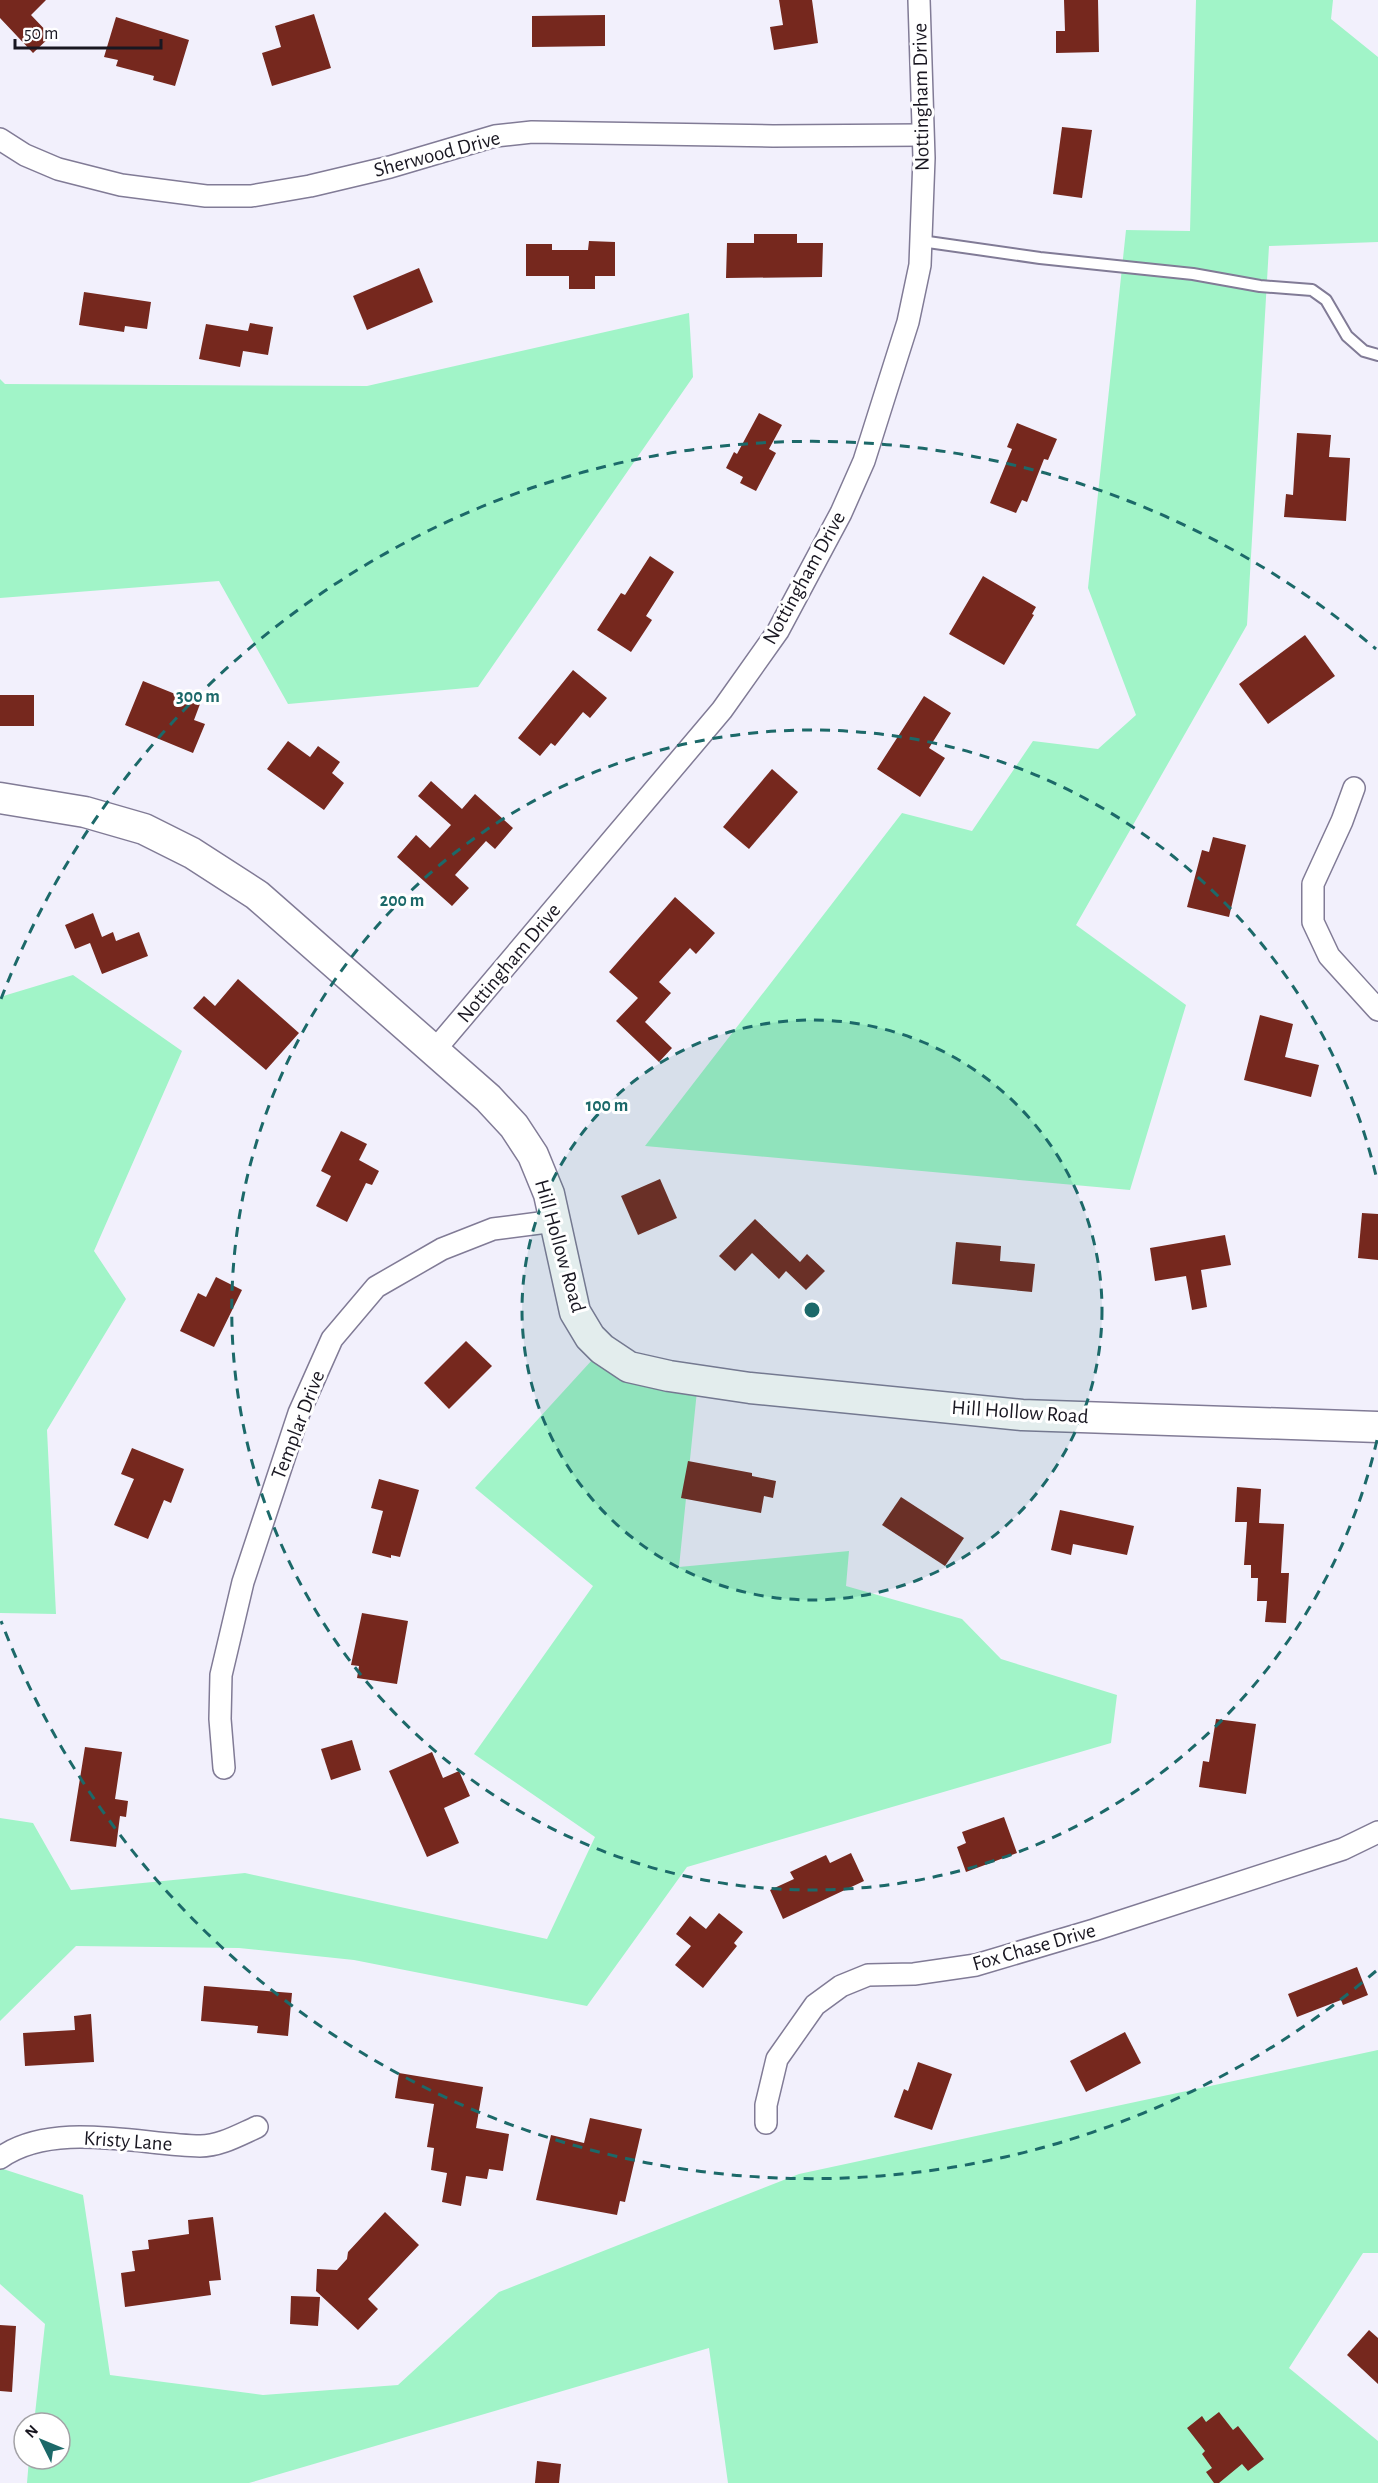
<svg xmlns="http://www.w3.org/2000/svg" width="1378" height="2483" font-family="'Alegreya Sans',sans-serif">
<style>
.green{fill:#a1f4c8}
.building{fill:#76281e}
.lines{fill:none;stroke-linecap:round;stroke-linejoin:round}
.lane-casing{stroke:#817b96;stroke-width:14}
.street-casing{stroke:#817b96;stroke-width:24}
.secondary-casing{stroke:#817b96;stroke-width:33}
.lane{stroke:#fff;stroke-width:10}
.street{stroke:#fff;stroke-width:21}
.secondary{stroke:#fff;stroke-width:30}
.ring{fill:none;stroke:#1c6969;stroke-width:3;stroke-dasharray:10 8}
.labels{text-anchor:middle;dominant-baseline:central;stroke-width:6;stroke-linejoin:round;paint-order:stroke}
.street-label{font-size:21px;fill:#191721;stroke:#fff}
.centre{fill:#1c6969;stroke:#fff;stroke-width:3}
.ring-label{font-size:18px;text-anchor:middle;font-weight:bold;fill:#1c6969;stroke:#fff;stroke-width:6;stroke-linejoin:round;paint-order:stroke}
</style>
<rect width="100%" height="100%" fill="#f2f0fc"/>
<!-- green -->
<g class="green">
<polygon points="1196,0 1333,0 1331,19 1378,57 1378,242 1269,246 1247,625 1076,925 1186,1005 1130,1190 645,1146 902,813 972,831 1033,741 1098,749 1136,715 1088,588 1126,230 1190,231"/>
<polygon points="689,313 693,377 478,687 288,704 219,581 0,598 0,379 5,384 367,386"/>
<polygon points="73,975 182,1051 94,1251 126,1299 47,1430 56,1614 0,1613 0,997"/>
<polygon points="603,1348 698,1381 679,1567 849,1551 846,1586 962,1619 1001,1659 1117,1695 1111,1743 687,1867 587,2006 354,1960 239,1948 76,1946 0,2021 0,1818 33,1823 71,1890 245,1873 547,1939 595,1837 474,1754 593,1586 475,1488"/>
<polygon points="1378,2050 1378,2253 1363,2253 1289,2368 1378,2441 1378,2483 728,2483 709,2348 249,2483 27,2483 29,2459 60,2459 60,2423 34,2423 45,2324 0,2284 0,2168 83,2195 110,2375 263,2395 398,2385 499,2292 799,2174"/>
</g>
<!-- building -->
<g class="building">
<polygon points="0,0 46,0 31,15 51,36 33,53 0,18"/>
<polygon points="779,0 812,0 818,43 774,50 770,27 783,25"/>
<polygon points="1064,0 1098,0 1099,52 1056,53 1056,31 1065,31"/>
<polygon points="314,14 331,68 272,86 262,53 281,47 275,26"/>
<polygon points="605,15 605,46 532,47 532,16"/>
<polygon points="116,17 189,40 175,86 153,80 154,76 116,66 118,60 104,57"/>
<polygon points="1062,127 1092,130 1082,198 1053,194"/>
<polygon points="754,234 797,234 797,243 823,243 822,277 726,278 727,243 754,243"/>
<polygon points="589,241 615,242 615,276 595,276 595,289 569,289 569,276 526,276 526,244 552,244 552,250 588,250"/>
<polygon points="419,268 433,302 367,330 353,296"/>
<polygon points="84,292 151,302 147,329 125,326 124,332 79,325"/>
<polygon points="250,323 273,327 268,355 243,351 240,367 199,359 206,324 248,331"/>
<polygon points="759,413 782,425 769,449 776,453 756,491 740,483 743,477 726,468 734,452 737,454"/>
<polygon points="1017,423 1057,439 1048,460 1044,459 1027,502 1022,500 1016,513 990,503 1012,449 1007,447"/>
<polygon points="1297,433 1331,435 1329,457 1350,458 1346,521 1284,517 1286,494 1293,495"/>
<polygon points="650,556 674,572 646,616 652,620 631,652 597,630 621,593 625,595"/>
<polygon points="983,576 1036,607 1032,614 1034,615 1004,665 949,634"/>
<polygon points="1305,635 1335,676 1268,724 1239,684"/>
<polygon points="573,670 607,698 590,718 583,712 555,746 551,743 540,756 518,738"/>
<polygon points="143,681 200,704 194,720 205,724 193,753 125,725"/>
<rect x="0" y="695" width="34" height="31"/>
<polygon points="924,696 951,713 929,748 945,758 920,797 877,769"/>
<polygon points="288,741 310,757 318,746 340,762 332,773 344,783 324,810 267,769"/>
<polygon points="772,769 798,792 749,849 723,827"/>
<polygon points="431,781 462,809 475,794 513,828 495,849 486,841 455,875 469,888 452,906 397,857 416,835 430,848 451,825 418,796"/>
<polygon points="1213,837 1246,845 1229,917 1187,907 1202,850 1209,852"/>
<polygon points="675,897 715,933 696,954 690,948 659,982 671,993 645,1022 672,1048 659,1062 616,1021 638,998 609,972"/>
<polygon points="93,913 102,937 113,932 116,941 139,932 148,956 102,974 90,943 75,949 65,925"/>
<polygon points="238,979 299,1033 266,1070 193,1008 204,996 215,1006"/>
<polygon points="1260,1015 1293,1024 1285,1057 1319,1065 1311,1097 1244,1080"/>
<polygon points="341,1131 367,1144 359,1160 379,1171 372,1185 366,1183 347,1222 316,1206 331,1176 321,1171"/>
<polygon points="660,1179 677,1218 638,1235 621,1196"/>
<polygon points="1362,1213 1378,1214 1378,1260 1358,1258"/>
<polygon points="755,1219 800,1262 807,1254 825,1271 806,1290 786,1271 779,1279 752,1253 735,1271 719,1256"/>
<polygon points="1225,1235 1231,1265 1201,1270 1207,1307 1192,1310 1186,1276 1155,1281 1150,1248"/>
<polygon points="956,1242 1001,1246 1000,1261 1035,1264 1032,1292 952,1284"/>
<polygon points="216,1277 242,1290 214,1347 180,1331 198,1293 206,1297"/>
<polygon points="466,1341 492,1366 449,1409 424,1383"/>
<polygon points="132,1448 184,1469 171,1503 164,1500 148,1539 114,1525 134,1479 121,1474"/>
<polygon points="688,1461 752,1473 752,1476 776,1481 773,1498 764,1496 761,1513 681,1498"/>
<polygon points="379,1479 419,1490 400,1557 391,1555 391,1558 372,1553 383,1511 371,1508"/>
<polygon points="1237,1487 1261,1489 1259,1523 1284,1524 1281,1573 1289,1573 1286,1623 1265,1622 1267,1601 1257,1601 1258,1578 1251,1578 1251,1565 1244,1565 1247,1522 1235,1522"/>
<polygon points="901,1497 964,1538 945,1566 882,1525"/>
<polygon points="1060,1510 1134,1526 1127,1555 1073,1544 1071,1555 1051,1550"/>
<polygon points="362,1613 408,1621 397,1684 357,1678 359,1666 351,1665"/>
<polygon points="1216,1719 1256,1724 1246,1794 1199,1787 1203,1761 1209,1762"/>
<polygon points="352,1740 361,1770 331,1780 321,1749"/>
<polygon points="85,1747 122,1752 115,1799 128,1801 126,1817 120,1816 116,1847 70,1841"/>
<polygon points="432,1752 443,1778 459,1771 470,1796 444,1808 459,1843 427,1857 389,1771"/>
<polygon points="1004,1817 1017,1853 966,1872 957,1847 966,1843 962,1832"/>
<polygon points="851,1853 864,1881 783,1919 770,1890 794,1879 790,1872 826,1855 830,1863"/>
<polygon points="719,1913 743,1932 734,1943 737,1946 703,1988 675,1965 691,1946 676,1934 690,1916 706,1929"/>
<polygon points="1357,1967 1368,1995 1343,2005 1341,2000 1297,2017 1288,1994"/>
<polygon points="204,1986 292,1993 288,2036 257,2033 258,2026 201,2021"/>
<polygon points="91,2014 94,2062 25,2066 23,2033 75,2030 74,2016"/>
<polygon points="1125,2032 1141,2063 1086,2092 1070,2061"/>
<polygon points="918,2062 952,2074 932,2130 894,2117 904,2089 908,2091"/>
<polygon points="399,2073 483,2087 476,2128 509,2134 503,2171 489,2169 487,2179 466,2176 461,2206 442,2202 447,2173 431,2170 434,2148 427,2147 434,2104 395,2098"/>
<polygon points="590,2118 642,2129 625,2202 620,2201 617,2215 536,2200 551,2135 584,2143"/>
<polygon points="385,2212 419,2245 368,2299 378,2309 358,2330 316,2291 317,2269 337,2270 347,2259 348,2252"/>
<polygon points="213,2217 221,2280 209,2281 211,2295 125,2307 121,2273 135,2271 132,2251 149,2249 148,2240 189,2234 188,2220"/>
<polygon points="291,2296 320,2297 318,2326 290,2324"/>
<polygon points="0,2325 16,2326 12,2392 0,2391"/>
<polygon points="1369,2330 1378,2338 1378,2384 1347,2355"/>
<polygon points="1219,2412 1233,2430 1238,2426 1264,2459 1248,2471 1242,2464 1219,2483 1214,2483 1206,2472 1212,2468 1202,2454 1205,2451 1187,2428 1202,2416 1206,2422"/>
<polygon points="537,2461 561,2464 559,2483 535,2483"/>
</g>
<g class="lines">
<!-- lane casing -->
<g class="lane-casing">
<polyline id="lane" points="921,241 1040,258 1193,274 1260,286 1312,290 1326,300 1347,336 1364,351 1378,355"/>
</g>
<!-- street casing -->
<g class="street-casing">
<g id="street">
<polyline points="0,139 25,155 58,169 121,185 206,196 251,196 310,186 390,167 495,136 532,132 773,136 922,135"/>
<polyline points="1354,788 1342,821 1313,884 1313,922 1329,956 1378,1010"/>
<polyline points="434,1051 722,710 778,631 841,513 864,461 908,322 920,265 924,158 919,0"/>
<polyline points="224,1768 220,1719 221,1675 243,1582 299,1413 332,1339 376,1287 442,1249 493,1229 555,1221"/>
<polyline points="766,2123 766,2105 777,2059 815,2005 841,1986 868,1975 914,1974 976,1965 1094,1930 1343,1849 1378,1832"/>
<path d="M 0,2158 C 53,2120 141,2145 200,2146 C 220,2146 239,2135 257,2127"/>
</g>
</g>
<!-- secondary casing -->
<g class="secondary-casing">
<polyline id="secondary" points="0,798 85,812 144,829 192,853 257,895 488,1098 514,1126 533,1155 549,1194 575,1312 590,1337 602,1349 629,1367 669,1376 750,1388 1022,1415 1378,1427"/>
</g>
<!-- lane -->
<use href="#lane" class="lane"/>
<!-- street -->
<use href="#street" class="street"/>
<!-- secondary -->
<use href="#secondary" class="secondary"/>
</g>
<!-- distance rings -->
<circle cx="812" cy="1310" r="290" fill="#1c6969" fill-opacity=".12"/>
<g class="ring">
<circle cx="812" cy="1310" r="290"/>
<path d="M1377 1440A580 580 0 1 1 1377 1180"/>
<path d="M1376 1971A869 869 0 0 1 1 1621M1 999A869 869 0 0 1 1376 649"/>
</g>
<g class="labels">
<!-- street labels -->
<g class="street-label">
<text transform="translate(921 97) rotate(-91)">Nottingham Drive</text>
<text transform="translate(437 154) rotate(-15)">Sherwood Drive</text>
<text transform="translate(804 578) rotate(-61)">Nottingham Drive</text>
<text transform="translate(509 963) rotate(-50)">Nottingham Drive</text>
<text transform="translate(560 1246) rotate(74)">Hill Hollow Road</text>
<text transform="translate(1020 1412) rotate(4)">Hill Hollow Road</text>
<text transform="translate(298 1425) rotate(-69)">Templar Drive</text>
<text transform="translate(1034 1947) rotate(-16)">Fox Chase Drive</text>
<text transform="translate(128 2141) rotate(4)">Kristy Lane</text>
</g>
</g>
<circle cx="812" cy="1310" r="9" class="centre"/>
<g class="ring-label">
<text x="198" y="702">300 m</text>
<text x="402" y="906">200 m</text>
<text x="607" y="1111">100 m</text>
</g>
<!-- north arrow -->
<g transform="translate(42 2441) rotate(313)"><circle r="28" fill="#ffffff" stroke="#a3a2a6" stroke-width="1.5"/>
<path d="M0-4.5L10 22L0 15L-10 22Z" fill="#1c6969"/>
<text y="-9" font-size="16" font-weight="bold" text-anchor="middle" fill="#191721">N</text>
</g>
<!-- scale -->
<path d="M15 39v9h146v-9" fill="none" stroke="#191721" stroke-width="3"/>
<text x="24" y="39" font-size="18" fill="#191721" stroke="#ffffff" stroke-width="4.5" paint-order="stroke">50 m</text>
</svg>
